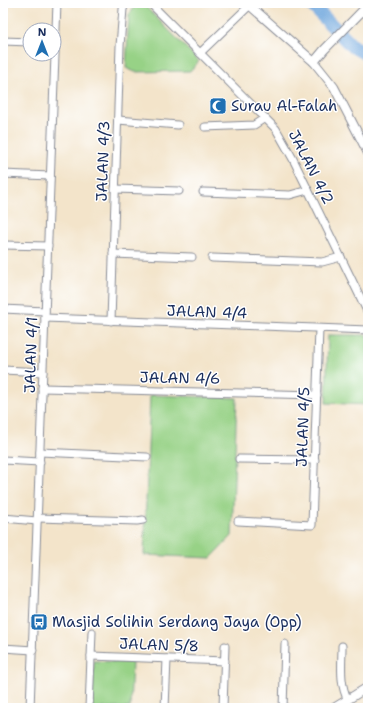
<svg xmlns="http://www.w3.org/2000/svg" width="371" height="711" font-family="'Shantell Sans',sans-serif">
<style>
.green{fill:#97d286;stroke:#598072}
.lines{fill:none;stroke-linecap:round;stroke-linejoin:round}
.river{stroke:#6da5dc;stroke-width:14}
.minor-casing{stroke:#878a94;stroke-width:9}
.tertiary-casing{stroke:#878a94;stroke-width:10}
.minor{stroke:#fff;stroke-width:7}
.tertiary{stroke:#fff;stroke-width:8}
.labels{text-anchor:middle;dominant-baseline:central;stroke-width:3;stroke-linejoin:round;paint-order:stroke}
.poi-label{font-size:15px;fill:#1b2f5e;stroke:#fff;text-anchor:start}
.street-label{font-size:15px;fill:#1b2f5e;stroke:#fff}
</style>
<rect width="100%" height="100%" fill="#fff"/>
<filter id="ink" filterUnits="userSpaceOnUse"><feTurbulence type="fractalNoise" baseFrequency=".025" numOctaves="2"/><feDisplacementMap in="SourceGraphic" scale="8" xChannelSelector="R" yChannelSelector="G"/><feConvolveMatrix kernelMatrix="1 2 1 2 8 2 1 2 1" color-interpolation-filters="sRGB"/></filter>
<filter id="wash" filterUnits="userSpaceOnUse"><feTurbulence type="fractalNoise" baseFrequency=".012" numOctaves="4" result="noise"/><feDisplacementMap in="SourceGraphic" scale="16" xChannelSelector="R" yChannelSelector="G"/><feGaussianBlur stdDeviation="0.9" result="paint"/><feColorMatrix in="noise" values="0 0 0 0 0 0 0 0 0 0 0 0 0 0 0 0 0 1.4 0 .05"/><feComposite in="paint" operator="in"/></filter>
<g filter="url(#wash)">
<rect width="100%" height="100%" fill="#f3e4ca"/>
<!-- green -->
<g class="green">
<polygon points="137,3 142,3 199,61 190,71 135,72 126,68 129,15"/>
<polygon points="328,335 368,335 368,405 326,403"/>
<polygon points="150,395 237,398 232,536 211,558 144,555"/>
<polygon points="94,661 132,662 130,708 92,708"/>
</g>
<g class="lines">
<!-- river -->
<polyline class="river" points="310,3 352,46 368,55"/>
</g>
</g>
<g filter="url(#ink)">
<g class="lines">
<!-- minor casing -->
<g class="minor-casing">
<g id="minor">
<polyline points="150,3 276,129 293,159 368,313"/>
<polyline points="3,41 30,42"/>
<polyline points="200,53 249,6"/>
<polyline points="118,120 178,125"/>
<polyline points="205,127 254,125 265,118"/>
<polyline points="3,174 50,176"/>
<polyline points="115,189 179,191"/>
<polyline points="203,192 290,195 308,190"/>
<polyline points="3,245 48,246"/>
<polyline points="113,254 192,257"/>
<polyline points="212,258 322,262 341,257"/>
<polyline points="3,309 45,311"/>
<polyline points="45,318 368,330"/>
<polyline points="111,321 120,46 123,9 126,3"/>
<polyline points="3,370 43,372"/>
<polyline points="42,388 317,395"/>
<polyline points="40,452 147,457"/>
<polyline points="239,459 315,460"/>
<polyline points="3,460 40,462"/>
<polyline points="3,518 37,521"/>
<polyline points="38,518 137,521 143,520"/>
<polyline points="238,521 312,525 319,329"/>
<path d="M 342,646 C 342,663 339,684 348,700"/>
<polyline points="3,648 33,650"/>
<polyline points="91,656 225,661"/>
<polyline points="30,708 57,3"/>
<polyline points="89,708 92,632"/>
<polyline points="165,708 167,659"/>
<polyline points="223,708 225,646"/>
<polyline points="283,708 285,644"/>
</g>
</g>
<!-- tertiary casing -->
<g class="tertiary-casing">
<g id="tertiary">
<polyline points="247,3 314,62 334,87 368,153"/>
<polyline points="314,62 324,50 368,5"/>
<polyline points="334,708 368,687"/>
</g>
</g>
<!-- minor -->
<use href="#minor" class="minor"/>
<!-- tertiary -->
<use href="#tertiary" class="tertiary"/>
</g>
</g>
<!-- icons -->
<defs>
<g id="mosque-square" transform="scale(0.9)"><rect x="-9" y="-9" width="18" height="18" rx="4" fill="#1f6fb2" stroke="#fff"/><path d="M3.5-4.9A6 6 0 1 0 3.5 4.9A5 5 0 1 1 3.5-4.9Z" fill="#fff"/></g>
<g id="bus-square" transform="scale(0.9)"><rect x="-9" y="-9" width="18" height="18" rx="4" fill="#1f6fb2" stroke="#fff"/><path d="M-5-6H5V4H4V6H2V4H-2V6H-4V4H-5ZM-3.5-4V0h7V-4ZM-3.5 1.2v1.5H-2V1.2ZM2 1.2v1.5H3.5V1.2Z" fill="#fff"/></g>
</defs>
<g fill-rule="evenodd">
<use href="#mosque-square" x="218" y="106"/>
<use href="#bus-square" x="39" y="622"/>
</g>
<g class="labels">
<!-- poi labels -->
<g class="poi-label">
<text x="231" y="106">Surau Al-Falah</text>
<text x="52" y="622">Masjid Solihin Serdang Jaya (Opp)</text>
</g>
<!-- street labels -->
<g class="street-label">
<text transform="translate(103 161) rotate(-88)">JALAN 4/3</text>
<text transform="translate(311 167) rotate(63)">JALAN 4/2</text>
<text transform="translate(207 312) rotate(2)">JALAN 4/4</text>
<text transform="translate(31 355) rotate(-88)">JALAN 4/1</text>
<text transform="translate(180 378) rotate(1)">JALAN 4/6</text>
<text transform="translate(303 427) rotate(-88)">JALAN 4/5</text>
<text transform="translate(159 645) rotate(2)">JALAN 5/8</text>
</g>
</g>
<!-- margin -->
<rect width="371" height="711" fill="none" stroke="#fff" stroke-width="16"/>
<!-- north arrow -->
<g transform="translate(42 42)"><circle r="19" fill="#ffffff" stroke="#a4acbf"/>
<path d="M0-3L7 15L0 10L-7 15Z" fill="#1f6fb2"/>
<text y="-6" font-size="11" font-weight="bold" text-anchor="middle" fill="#1b2f5e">N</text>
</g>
</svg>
